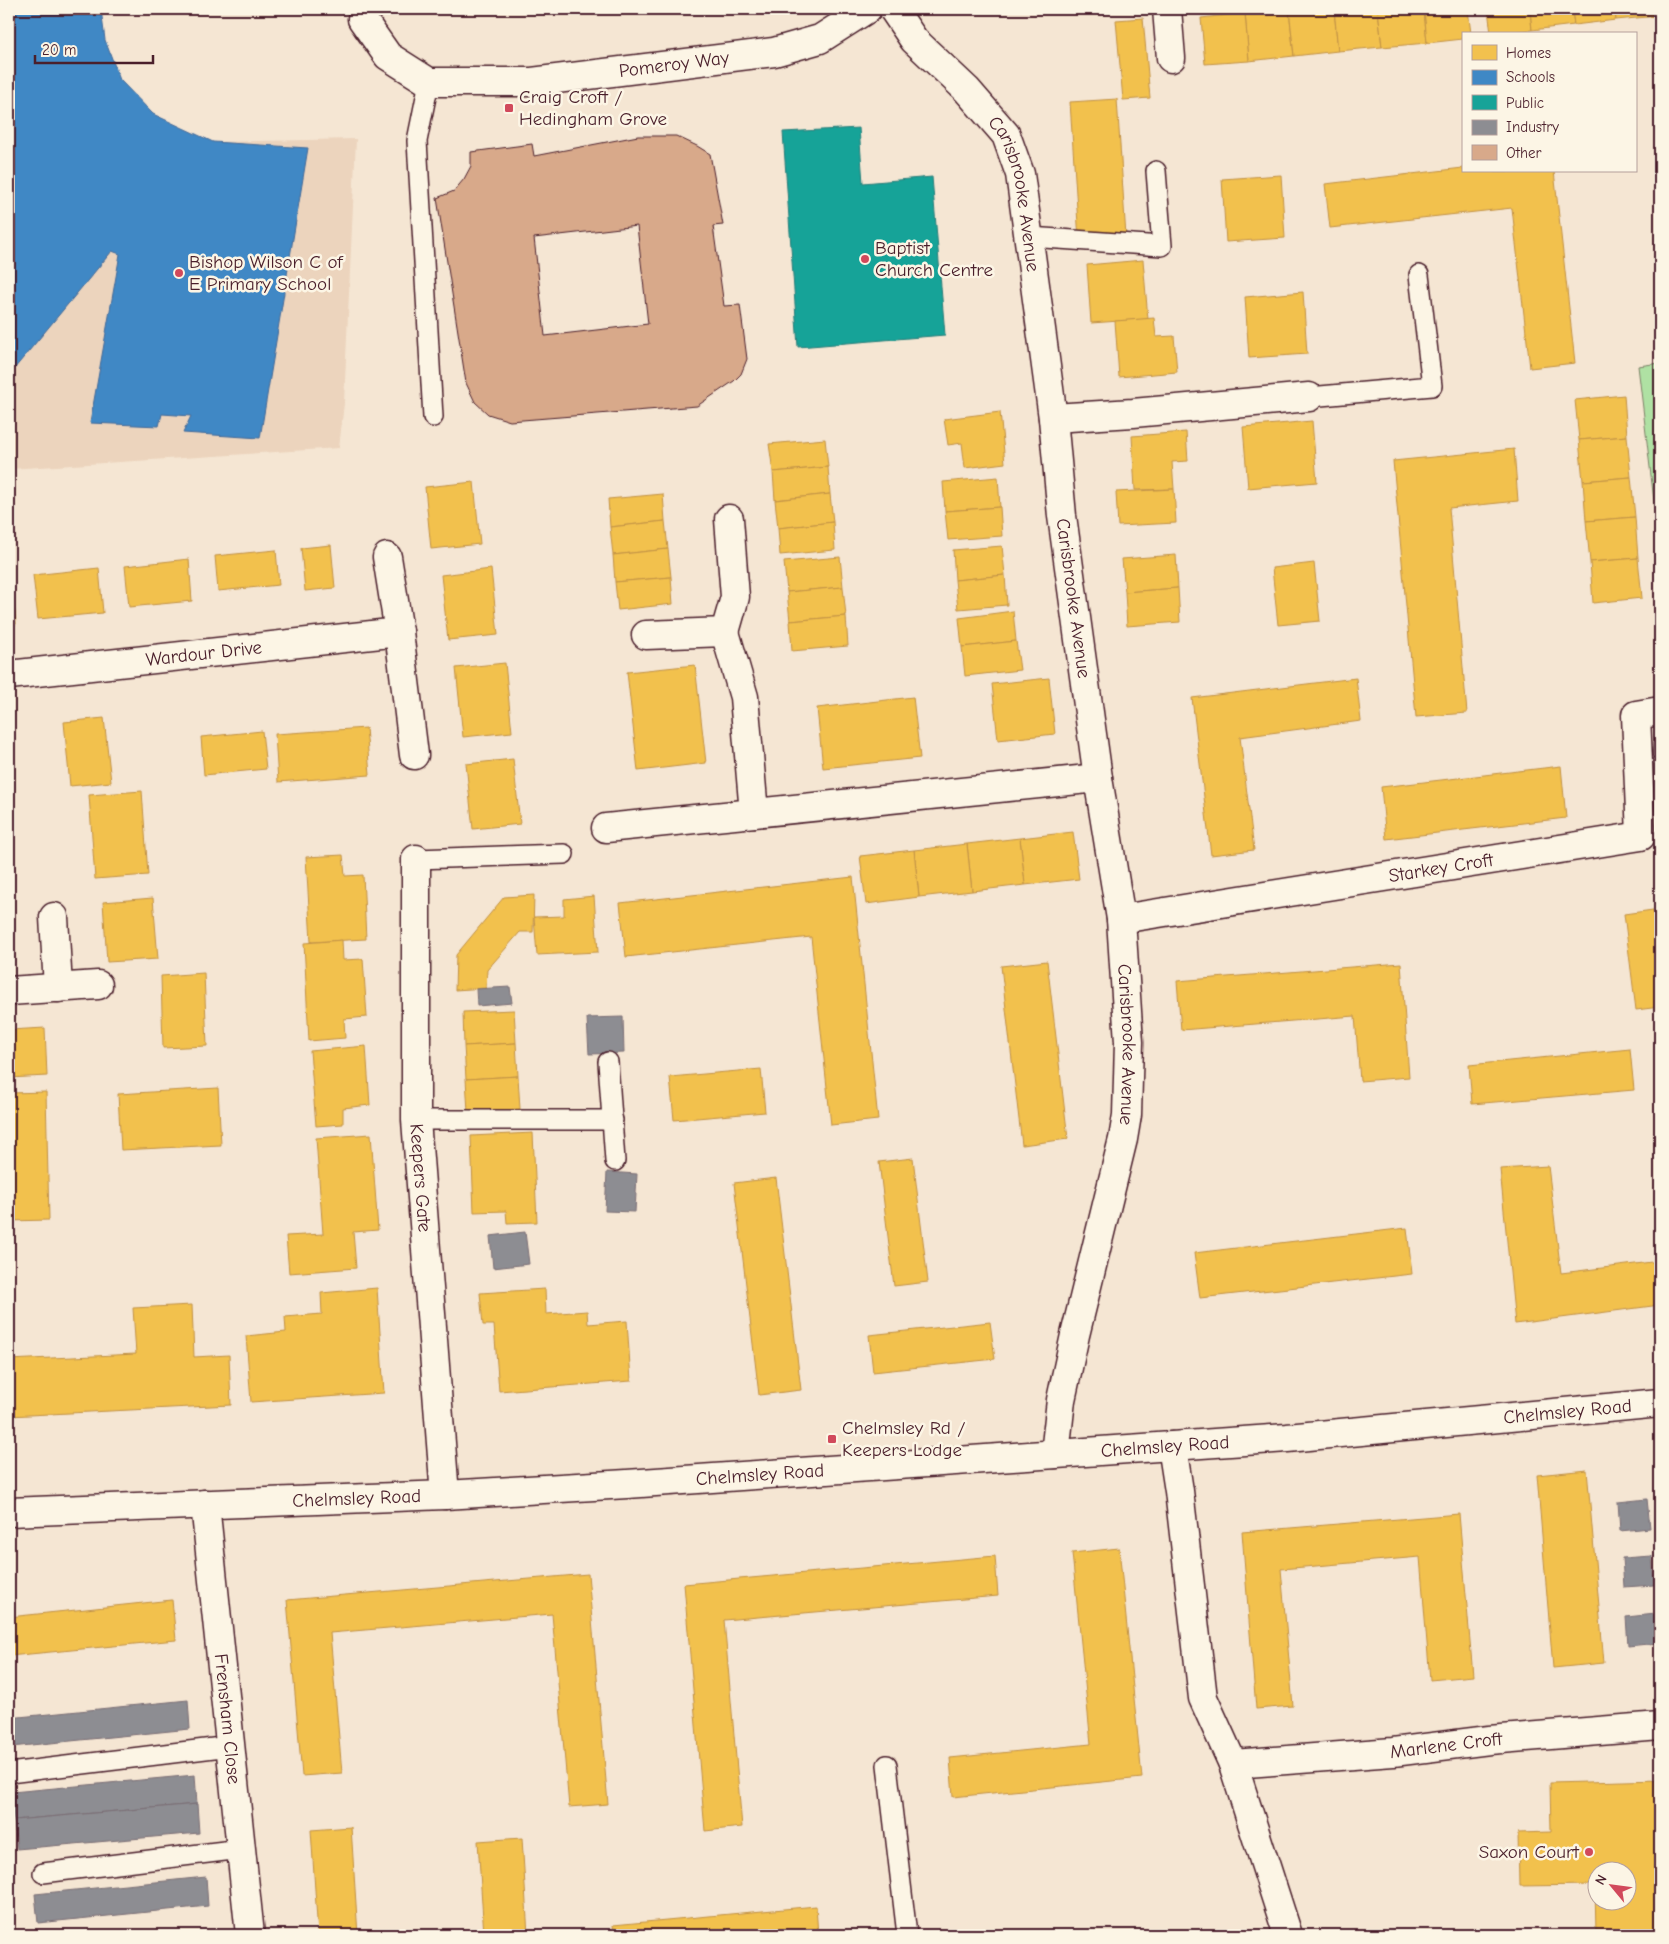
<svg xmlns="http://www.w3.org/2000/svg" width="1669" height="1944" font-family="'Comic Neue',sans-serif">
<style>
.built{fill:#ecd4bd}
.green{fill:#afe1a3;stroke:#7c8067}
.homes{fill:#f2c14e;stroke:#c09044;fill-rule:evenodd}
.schools{fill:#3f88c5;stroke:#426897}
.public{fill:#17a398;stroke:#267b77}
.industry{fill:#8d8d92;stroke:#796c73}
.building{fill:#d8a98a;stroke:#4a1f2b;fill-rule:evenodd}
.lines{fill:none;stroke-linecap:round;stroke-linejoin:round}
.lane-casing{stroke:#4a1f2b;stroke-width:22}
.street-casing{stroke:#4a1f2b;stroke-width:31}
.secondary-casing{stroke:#4a1f2b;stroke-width:31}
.lane{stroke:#fcf5e5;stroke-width:19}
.street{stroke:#fcf5e5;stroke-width:28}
.secondary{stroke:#fcf5e5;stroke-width:28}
.poi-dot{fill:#d1495b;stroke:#fcf5e5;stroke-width:2}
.labels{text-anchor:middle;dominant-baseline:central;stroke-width:5;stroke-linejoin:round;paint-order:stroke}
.street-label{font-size:19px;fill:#4a1f2b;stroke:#fcf5e5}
.poi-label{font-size:19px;fill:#4a1f2b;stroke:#fcf5e5;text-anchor:start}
</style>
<rect width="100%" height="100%" fill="#f5e6d3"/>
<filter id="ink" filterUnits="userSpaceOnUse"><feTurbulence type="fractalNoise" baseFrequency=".02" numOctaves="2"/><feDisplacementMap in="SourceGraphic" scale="10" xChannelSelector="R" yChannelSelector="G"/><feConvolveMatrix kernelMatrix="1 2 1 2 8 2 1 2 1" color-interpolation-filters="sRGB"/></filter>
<g filter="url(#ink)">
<!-- built -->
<polygon class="built" points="9,9 101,9 105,40 120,80 153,114 213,142 356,139 344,403 339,448 9,469"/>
<!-- green -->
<polygon class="green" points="1660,363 1660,552 1638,366"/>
<!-- homes -->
<g class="homes">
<polygon points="1289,9 1294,56 1249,61 1245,13"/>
<polygon points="1289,9 1334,9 1338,51 1294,56"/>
<polygon points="1334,9 1378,9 1382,47 1338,51"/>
<polygon points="1378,9 1424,9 1427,43 1382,47"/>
<polygon points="1424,9 1468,9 1471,34 1463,34 1463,39 1427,43"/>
<polygon points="1488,9 1530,9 1532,30 1491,34"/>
<polygon points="1530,9 1572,9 1574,25 1532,30"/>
<polygon points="1572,9 1615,9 1616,20 1574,25"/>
<polygon points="1615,9 1657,9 1657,16 1616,20"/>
<polygon points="1245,13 1249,61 1205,64 1201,18"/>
<polygon points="1143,18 1150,98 1123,100 1116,20"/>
<polygon points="1117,99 1126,237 1079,240 1070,102"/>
<polygon points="1463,168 1463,171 1554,171 1575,363 1530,368 1512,208 1330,228 1325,184"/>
<polygon points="1281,175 1285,238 1226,242 1222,179"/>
<polygon points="1143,260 1148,319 1091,323 1087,265"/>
<polygon points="1303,292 1307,354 1249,358 1245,297"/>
<polygon points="1154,318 1156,337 1174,336 1177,372 1119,377 1115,321"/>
<polygon points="1624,395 1627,436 1579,440 1575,400"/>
<polygon points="1000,412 1005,463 965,468 962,443 948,445 944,419"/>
<polygon points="1312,421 1317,482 1248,488 1243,427"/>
<polygon points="1186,432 1188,461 1172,462 1174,489 1135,490 1132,436"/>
<polygon points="1627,436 1631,477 1583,481 1579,440"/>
<polygon points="825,439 828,467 773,472 769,444"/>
<polygon points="1514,449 1518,501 1449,508 1467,713 1416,717 1393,461"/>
<polygon points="828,467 830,494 775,500 773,472"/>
<polygon points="998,477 1000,507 945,511 943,482"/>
<polygon points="1631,477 1635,517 1586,521 1583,481"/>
<polygon points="474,482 480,544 431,549 425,487"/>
<polygon points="1174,489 1176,523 1118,526 1116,492"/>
<polygon points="663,494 665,521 610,527 608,499"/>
<polygon points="830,494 833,522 778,528 775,500"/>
<polygon points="1000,507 1002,536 948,540 945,511"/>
<polygon points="1635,517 1638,558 1590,562 1586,521"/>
<polygon points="665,521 668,549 613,555 610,527"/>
<polygon points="833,522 835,550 780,555 778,528"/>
<polygon points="331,545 335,588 305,591 301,548"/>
<polygon points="1002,546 1005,575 955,580 953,550"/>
<polygon points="668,549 671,577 615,582 613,555"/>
<polygon points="276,550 279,585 218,591 215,556"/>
<polygon points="1176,555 1178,588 1125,592 1122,559"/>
<polygon points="840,557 843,587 787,592 784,562"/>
<polygon points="1638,558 1642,598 1593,603 1590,562"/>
<polygon points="189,559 192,601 129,607 125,566"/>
<polygon points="1314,563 1320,621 1278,625 1272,568"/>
<polygon points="99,568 103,613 38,619 33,575"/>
<polygon points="491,569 498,635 448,640 441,575"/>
<polygon points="1005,575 1007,605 958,609 955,580"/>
<polygon points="671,577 673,604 618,610 615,582"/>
<polygon points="9,585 12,585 16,624 9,625"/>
<polygon points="843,587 846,616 790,621 787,592"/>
<polygon points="1178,588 1180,622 1127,626 1125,592"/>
<polygon points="1013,611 1016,641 962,647 959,618"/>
<polygon points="846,616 848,646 792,651 790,621"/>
<polygon points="1016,641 1020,670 965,676 962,647"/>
<polygon points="505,663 512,732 463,737 456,668"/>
<polygon points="695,665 706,763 638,771 627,672"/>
<polygon points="1049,678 1055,734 998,740 992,684"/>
<polygon points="1356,678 1361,721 1240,737 1254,850 1211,855 1192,698"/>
<polygon points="913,697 920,758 823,768 817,708"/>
<polygon points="104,718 111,782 70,786 64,722"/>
<polygon points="366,728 370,775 278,782 275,734"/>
<polygon points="262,731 266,769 204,775 201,737"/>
<polygon points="513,759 520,824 473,829 466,764"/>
<polygon points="1561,766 1566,818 1386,839 1381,787"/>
<polygon points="142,791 148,875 95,879 89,795"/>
<polygon points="1073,832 1079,879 1025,885 1020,838"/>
<polygon points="1020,838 1025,885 972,891 967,844"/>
<polygon points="967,844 972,891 919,897 914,850"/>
<polygon points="914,850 919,897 866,904 860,856"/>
<polygon points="343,855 345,876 363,875 366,939 311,942 306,857"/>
<polygon points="853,877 878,1120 831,1125 811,937 626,957 620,903"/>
<polygon points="534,895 533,932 520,932 487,970 486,988 455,990 456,955 504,897"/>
<polygon points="594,896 598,952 537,955 534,917 564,916 564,899"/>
<polygon points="153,898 158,959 107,962 103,902"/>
<polygon points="1660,909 1660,1007 1636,1010 1624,914"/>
<polygon points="342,940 343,960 363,959 367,1017 344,1019 345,1038 309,1041 304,943"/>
<polygon points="1047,961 1068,1139 1022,1145 1001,966"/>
<polygon points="1401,963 1409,1077 1360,1081 1355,1016 1181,1030 1177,981"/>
<polygon points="204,973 207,1046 163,1048 161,976"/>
<polygon points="514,1010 516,1043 464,1046 463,1012"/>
<polygon points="45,1028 47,1076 9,1078 9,1030"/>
<polygon points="516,1043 518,1076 466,1079 464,1046"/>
<polygon points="366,1046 370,1105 343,1108 343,1124 316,1126 310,1051"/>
<polygon points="1630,1049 1634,1090 1472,1104 1469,1065"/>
<polygon points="761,1069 765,1112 674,1120 670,1077"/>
<polygon points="518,1076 520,1109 468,1112 466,1079"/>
<polygon points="218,1088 221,1145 121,1150 118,1094"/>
<polygon points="46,1092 49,1220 9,1221 9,1159 10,1159 9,1093"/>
<polygon points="533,1133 537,1222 507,1223 506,1211 474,1212 471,1136"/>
<polygon points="371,1134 378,1230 353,1232 356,1268 289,1273 286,1236 323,1234 316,1138"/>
<polygon points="913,1158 928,1282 894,1286 879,1162"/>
<polygon points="1548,1166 1561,1273 1660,1261 1660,1305 1515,1324 1500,1169"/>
<polygon points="776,1178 801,1390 759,1395 734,1183"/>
<polygon points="1407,1228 1412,1274 1200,1298 1194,1253"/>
<polygon points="377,1288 384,1393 251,1402 246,1336 286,1332 285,1317 322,1314 321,1293"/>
<polygon points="545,1289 546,1314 587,1311 588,1324 627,1321 631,1381 499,1391 494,1325 483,1325 480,1293"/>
<polygon points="192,1305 194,1357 229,1355 231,1405 9,1416 9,1360 136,1354 133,1308"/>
<polygon points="990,1322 995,1359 873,1372 869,1335"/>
<polygon points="1587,1470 1604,1663 1553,1668 1537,1475"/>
<polygon points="1459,1514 1473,1676 1430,1680 1420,1557 1281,1569 1293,1706 1256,1709 1242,1532"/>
<polygon points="1119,1548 1142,1778 953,1797 950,1758 1091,1744 1072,1553"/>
<polygon points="995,1556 998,1596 724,1620 742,1827 705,1831 684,1584"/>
<polygon points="588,1574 608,1804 569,1807 552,1614 330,1633 342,1773 302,1776 287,1600"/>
<polygon points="172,1600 176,1640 9,1656 9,1617"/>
<path d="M 1660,1780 L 1660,1935 L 1596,1935 L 1595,1885 L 1519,1886 L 1518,1833 L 1551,1832 L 1550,1783 ZM 1596,1872 L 1626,1872 L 1626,1902 L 1596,1902 Z"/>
<polygon points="351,1827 358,1935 318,1935 311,1830"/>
<polygon points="522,1838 528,1935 484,1935 478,1841"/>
<polygon points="816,1906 818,1935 614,1935 613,1925"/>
</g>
<!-- schools -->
<polygon class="schools" points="9,9 101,9 105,40 120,80 153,114 213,142 308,148 260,438 183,433 191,416 162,414 159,426 90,423 120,254 112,251 9,375"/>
<!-- public -->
<polygon class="public" points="859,128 863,183 932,177 945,335 798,347 783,132"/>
<!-- industry -->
<g class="industry">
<polygon points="510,987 512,1003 477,1006 476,989"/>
<polygon points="623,1017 624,1053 589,1054 587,1018"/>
<polygon points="607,1172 637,1174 635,1212 605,1211"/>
<polygon points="525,1232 529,1264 493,1268 490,1236"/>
<polygon points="1647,1499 1650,1528 1620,1531 1618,1502"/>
<polygon points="1652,1556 1654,1585 1624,1587 1622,1558"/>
<polygon points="1656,1614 1658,1643 1628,1646 1626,1617"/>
<polygon points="188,1700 190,1729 11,1747 9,1718"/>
<polygon points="195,1775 197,1804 14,1820 12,1792"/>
<polygon points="197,1804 199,1833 17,1849 14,1820"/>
<polygon points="206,1877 208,1906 38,1923 35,1894"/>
</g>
<!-- building -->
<path class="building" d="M 638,136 L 676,136 L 697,146 L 710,154 L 723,225 L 713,226 L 724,306 L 740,305 L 747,359 L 741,374 L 734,381 L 697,406 L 510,421 L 488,414 L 475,402 L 466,383 L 437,198 L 454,191 L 464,179 L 471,166 L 471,152 L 532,144 L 534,156 ZM 637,226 L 648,324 L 545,336 L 534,238 Z"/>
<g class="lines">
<!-- lane casing -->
<g class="lane-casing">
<g id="lane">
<polyline points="429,82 417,141 433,417"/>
<polyline points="1029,237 1162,246 1156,171"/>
<polyline points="1309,397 1432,386 1419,275"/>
<polyline points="416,859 564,854"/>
<polyline points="608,1062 615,1161"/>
<polyline points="416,1120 613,1120"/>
<polyline points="887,1765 907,1935"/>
<polyline points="9,1773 230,1746"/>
<polyline points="43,1873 241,1849"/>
</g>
</g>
<!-- street casing -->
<g class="street-casing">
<g id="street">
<path id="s1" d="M 364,9 L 362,19 L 388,56 L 429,82 L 532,82 L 774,52 L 820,39 L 867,9"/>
<polyline points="1167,9 1171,58"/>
<polyline points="1053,418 1133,413 1309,397"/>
<polyline points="387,557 399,632 414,755"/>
<polyline points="725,632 744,697 754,813 1098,778"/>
<polyline points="646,635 725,632 735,597 729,519"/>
<path id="s2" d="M 9,675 L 399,632"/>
<polyline points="606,828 754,813"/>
<path id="s3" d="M 416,859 L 416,1120 L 445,1495"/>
<polyline points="54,917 58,988"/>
<path id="s4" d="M 1121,919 L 1641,836 L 1636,715 L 1660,711"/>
<polyline points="9,991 98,985"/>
<polyline points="1172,1446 1179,1491 1203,1698 1233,1764 1288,1935"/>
<path id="s5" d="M 205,1504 L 250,1935"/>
<path id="s6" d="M 1233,1764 L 1393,1752 L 1489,1740 L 1660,1726"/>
</g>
</g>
<!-- secondary casing -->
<g class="secondary-casing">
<g id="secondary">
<path id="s7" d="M 893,9 L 914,40 L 967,90 L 1006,135 L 1020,174 L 1053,418 L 1062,516 L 1098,778 L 1121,919 L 1129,1042 L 1127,1115 L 1123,1139 L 1075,1335 L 1061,1400 L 1055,1454"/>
<path id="s8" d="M 9,1512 L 445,1495 L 627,1484 L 1287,1438 L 1660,1403"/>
</g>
</g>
<!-- lane -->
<use href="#lane" class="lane"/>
<!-- street -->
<use href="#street" class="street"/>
<!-- secondary -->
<use href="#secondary" class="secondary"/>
</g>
</g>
<!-- markers -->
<g class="poi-dot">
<rect x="504" y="103" width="10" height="10" rx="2.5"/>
<circle cx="865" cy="259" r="5"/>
<circle cx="179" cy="273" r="5"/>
<rect x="827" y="1434" width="10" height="10" rx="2.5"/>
<circle cx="1589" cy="1852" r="5"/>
</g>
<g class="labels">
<!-- street labels -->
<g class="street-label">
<text stroke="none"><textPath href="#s1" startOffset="350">Pomeroy Way</textPath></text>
<text stroke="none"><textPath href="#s7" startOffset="229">Carisbrooke Avenue</textPath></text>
<text stroke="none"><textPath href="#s7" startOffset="639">Carisbrooke Avenue</textPath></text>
<text stroke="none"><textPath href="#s2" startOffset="196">Wardour Drive</textPath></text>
<text stroke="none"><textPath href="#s4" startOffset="324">Starkey Croft</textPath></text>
<text stroke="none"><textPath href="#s7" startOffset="1089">Carisbrooke Avenue</textPath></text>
<text stroke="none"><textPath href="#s3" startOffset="319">Keepers Gate</textPath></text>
<text stroke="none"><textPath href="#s8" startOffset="1562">Chelmsley Road</textPath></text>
<text stroke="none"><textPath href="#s8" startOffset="1158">Chelmsley Road</textPath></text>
<text stroke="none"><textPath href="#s8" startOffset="752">Chelmsley Road</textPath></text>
<text stroke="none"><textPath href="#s8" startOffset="348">Chelmsley Road</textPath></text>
<text stroke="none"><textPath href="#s5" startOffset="216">Frensham Close</textPath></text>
<text stroke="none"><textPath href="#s6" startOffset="214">Marlene Croft</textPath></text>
</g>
<!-- poi labels -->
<g class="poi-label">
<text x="519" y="97">Craig Croft /<tspan x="519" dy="22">Hedingham Grove</tspan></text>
<text x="875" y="248">Baptist<tspan x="875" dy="22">Church Centre</tspan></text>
<text x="189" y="262">Bishop Wilson C of<tspan x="189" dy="22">E Primary School</tspan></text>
<text x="842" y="1428">Chelmsley Rd /<tspan x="842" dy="22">Keepers Lodge</tspan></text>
<text x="1579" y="1852" text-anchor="end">Saxon Court</text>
</g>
</g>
<!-- margin -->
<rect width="1669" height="1944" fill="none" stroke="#fcf5e5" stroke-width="30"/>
<rect x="15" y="15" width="1639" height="1914" fill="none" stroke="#4a1f2b" stroke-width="2" filter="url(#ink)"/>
<!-- legend -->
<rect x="1462" y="32" width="175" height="140" fill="#fcf5e5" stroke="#b59f9b"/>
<rect x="1472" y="45" width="25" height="15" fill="#f2c14e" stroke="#b59f9b"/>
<text x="1506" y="58" font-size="15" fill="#4a1f2b">Homes</text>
<rect x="1472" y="70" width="25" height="15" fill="#3f88c5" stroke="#b59f9b"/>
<text x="1506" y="82" font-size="15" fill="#4a1f2b">Schools</text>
<rect x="1472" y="95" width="25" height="15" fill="#17a398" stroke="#b59f9b"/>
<text x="1506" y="108" font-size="15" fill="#4a1f2b">Public</text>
<rect x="1472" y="120" width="25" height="15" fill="#8d8d92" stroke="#b59f9b"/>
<text x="1506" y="132" font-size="15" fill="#4a1f2b">Industry</text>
<rect x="1472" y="145" width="25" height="15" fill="#d8a98a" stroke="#b59f9b"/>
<text x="1506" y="158" font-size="15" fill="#4a1f2b">Other</text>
<!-- north arrow -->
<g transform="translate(1612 1886) rotate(299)"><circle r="24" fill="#fcf5e5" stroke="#b59f9b"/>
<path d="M0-4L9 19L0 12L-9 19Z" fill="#d1495b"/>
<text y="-8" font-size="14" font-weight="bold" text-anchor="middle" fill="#4a1f2b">N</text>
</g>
<!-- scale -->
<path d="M35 55v8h118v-8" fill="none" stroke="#4a1f2b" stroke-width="2.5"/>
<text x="42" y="55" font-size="15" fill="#4a1f2b" stroke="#fcf5e5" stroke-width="4" paint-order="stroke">20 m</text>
</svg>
